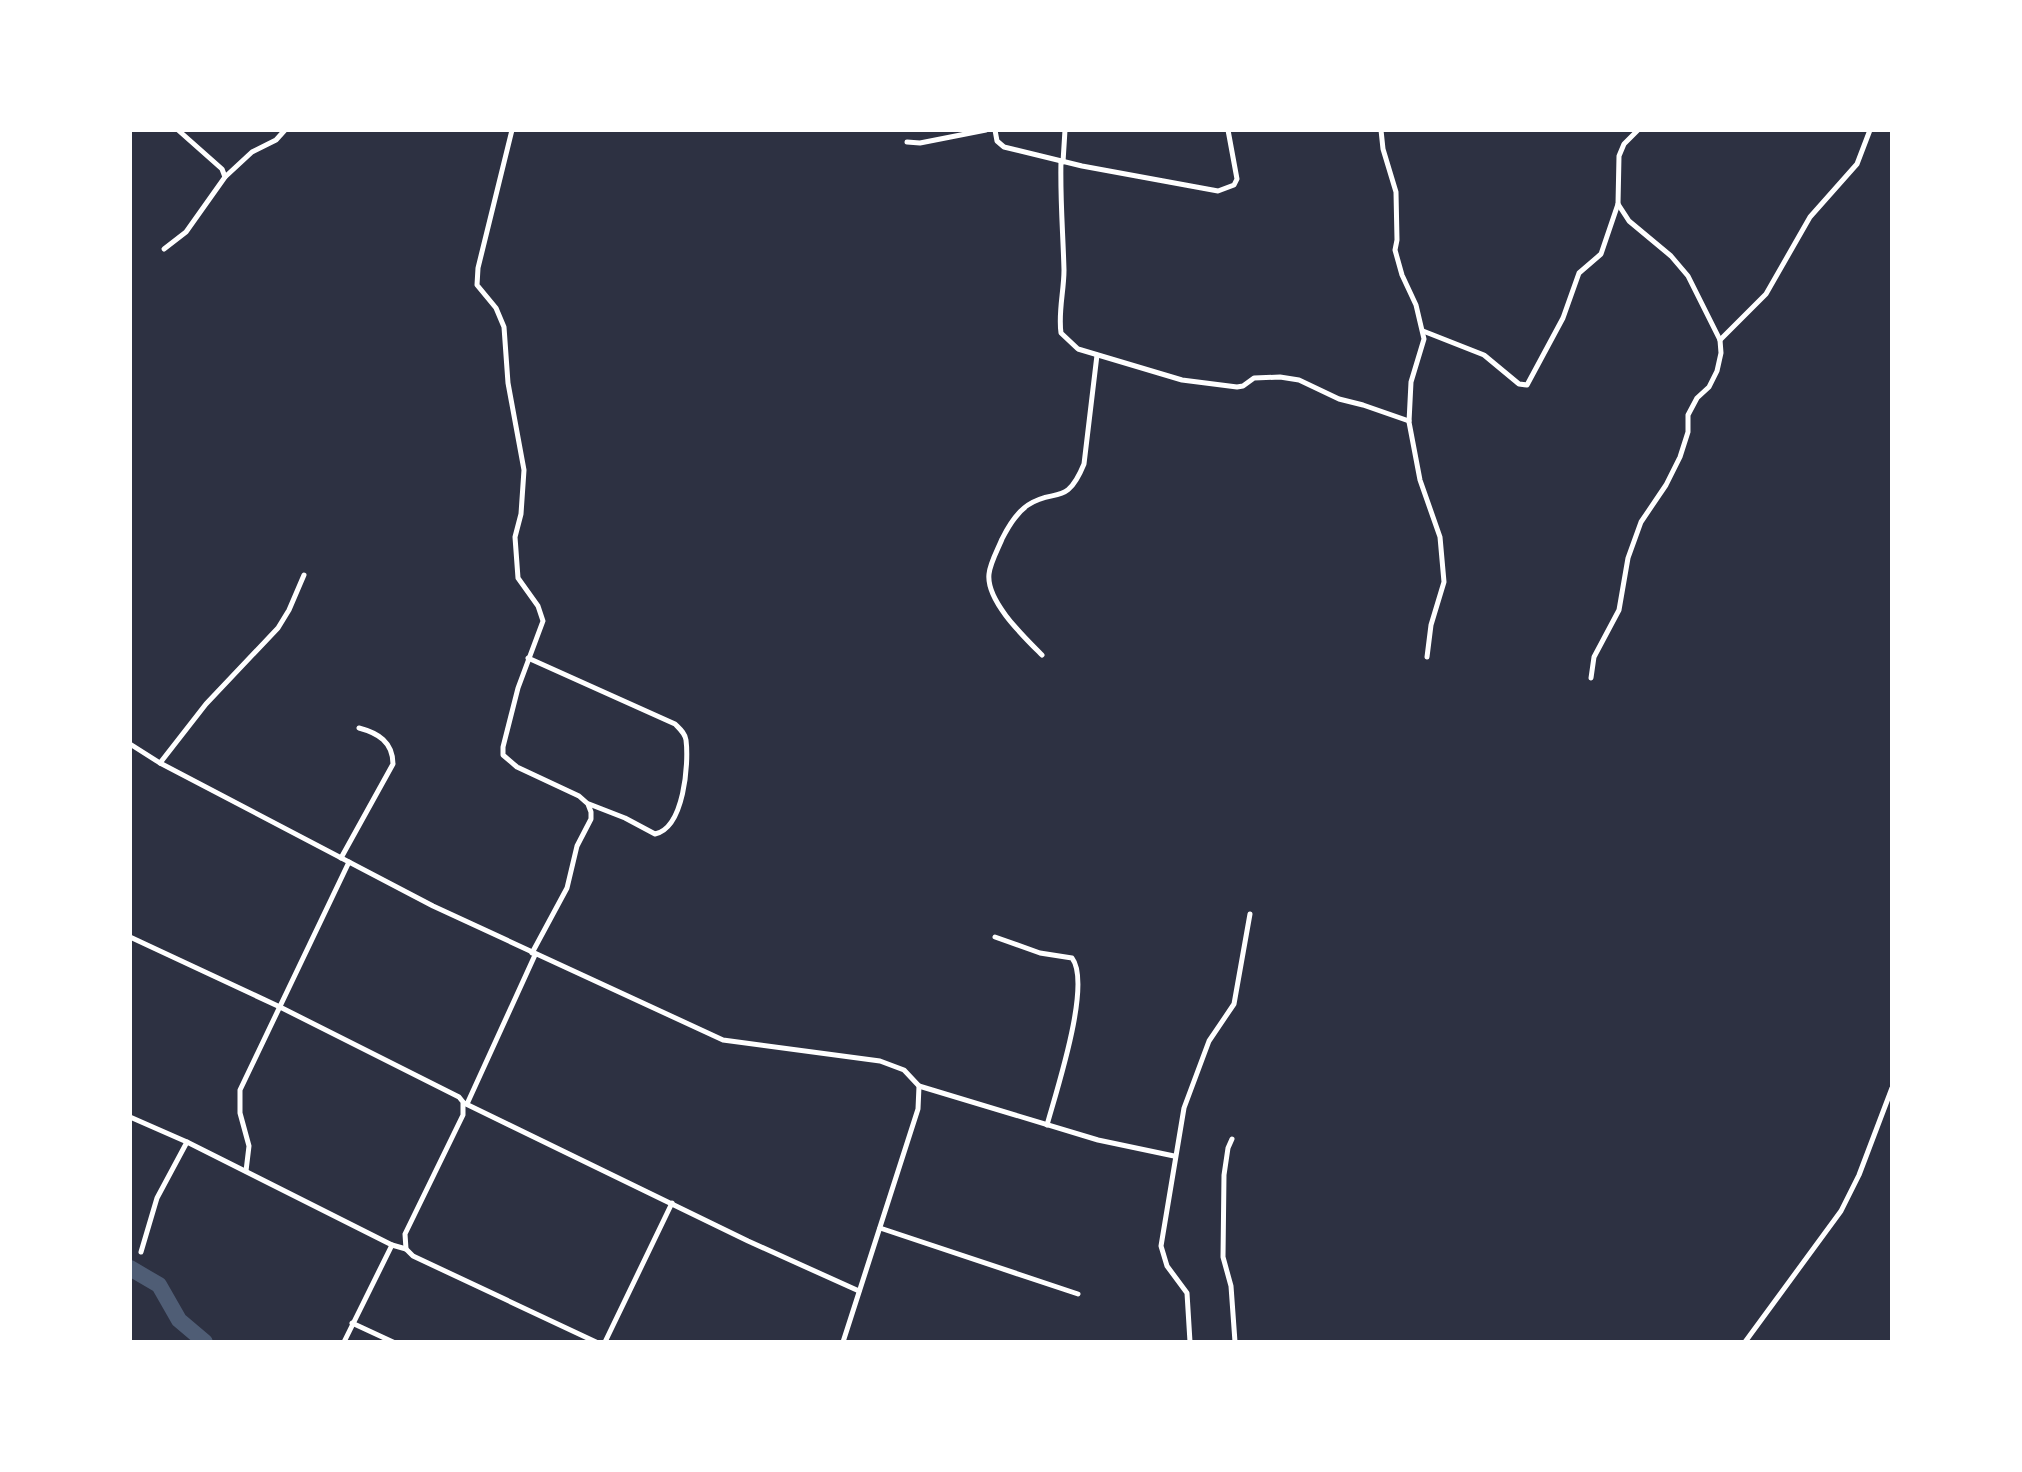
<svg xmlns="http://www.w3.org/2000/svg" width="2022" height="1472" font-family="Commissioner,sans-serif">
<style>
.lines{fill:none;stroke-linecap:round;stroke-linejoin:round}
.river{stroke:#4f5d75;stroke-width:16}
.minor{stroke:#fff;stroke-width:5}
</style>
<rect width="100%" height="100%" fill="#2d3142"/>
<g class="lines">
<!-- river -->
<polyline class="river" points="130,1268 159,1285 179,1320 205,1342"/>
<!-- minor -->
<g class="minor">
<polyline points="512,130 478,268 477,285 496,308 504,327 508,383 524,470 521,514 515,537 518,578 538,606 543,621 518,688 503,747 503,755 517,767 579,796 588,804 591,812 591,819 577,846 567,888 532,953"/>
<polyline points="995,130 997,141 1004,147 1082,166 1218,191 1234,185 1237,179 1228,130"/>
<polyline points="1381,130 1383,149 1396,192 1397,240 1395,250 1402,275 1416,305 1424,339 1411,382 1409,422 1420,480 1440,537 1444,582 1431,625 1427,657"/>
<polyline points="907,142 920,143 986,130"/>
<path d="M 1061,161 C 1060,198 1063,233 1064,270 C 1064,291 1058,312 1061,333 L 1078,349 L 1182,380 L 1237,387 L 1243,386 L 1254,378 L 1280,377 L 1299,380 L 1339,399 L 1363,405 L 1409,421"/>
<polyline points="1063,162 1065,130"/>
<polyline points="225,177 252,152 276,140 285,130"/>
<polyline points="164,249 186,232 225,177 222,169 178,130"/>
<polyline points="1423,331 1484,355 1519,384 1527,385 1563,318 1579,273 1601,254 1618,204"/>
<polyline points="1720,340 1766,294 1810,217 1857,164 1870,130"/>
<path d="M 1042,655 C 1024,637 986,601 989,574 C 990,563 998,549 1002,539 C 1008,527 1016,513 1028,505 C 1055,487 1066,508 1084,464 L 1097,355"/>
<path d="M 528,658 L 675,724 C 680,729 685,733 686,740 C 689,764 684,828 655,834 L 625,818 L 589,804"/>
<polyline points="1591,678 1594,657 1619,610 1628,558 1641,522 1666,485 1680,457 1688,432 1688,415 1697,398 1709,387 1717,371 1721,353 1720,340 1688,276 1671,256 1629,221 1618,204 1619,156 1624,144 1638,130"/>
<polyline points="130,744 160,763 433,906 723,1040 880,1061 904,1070 919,1086 918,1109 843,1342"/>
<polyline points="160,763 206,704 278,628 289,610 304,575"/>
<path d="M 341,858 L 393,764 C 393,742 378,733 359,728"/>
<polyline points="130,937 280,1007 459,1097 463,1102 463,1115 405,1234 406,1249 413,1256 596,1342"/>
<path d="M 995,937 L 1040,953 L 1072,958 C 1092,984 1056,1092 1047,1125"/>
<polyline points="919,1086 1098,1140 1174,1156"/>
<polyline points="464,1103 748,1241 859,1291"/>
<polyline points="467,1104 535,955"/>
<polyline points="130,1117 187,1142 392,1245 406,1249"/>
<polyline points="1232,1139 1228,1148 1224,1175 1223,1257 1231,1286 1235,1342"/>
<polyline points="246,1171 249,1146 240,1113 240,1090 349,862"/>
<polyline points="880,1228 1078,1294"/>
<polyline points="141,1252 157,1198 187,1142"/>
<polyline points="352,1323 393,1342"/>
<polyline points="344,1342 392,1245"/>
<polyline points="605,1342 672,1203"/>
<polyline points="1190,1342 1187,1293 1167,1266 1161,1246 1184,1108 1209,1041 1234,1004 1250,914"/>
<polyline points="1745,1342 1841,1211 1859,1175 1892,1088"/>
</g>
</g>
<!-- border -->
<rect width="2022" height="1472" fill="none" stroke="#ffffff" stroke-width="264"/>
</svg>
